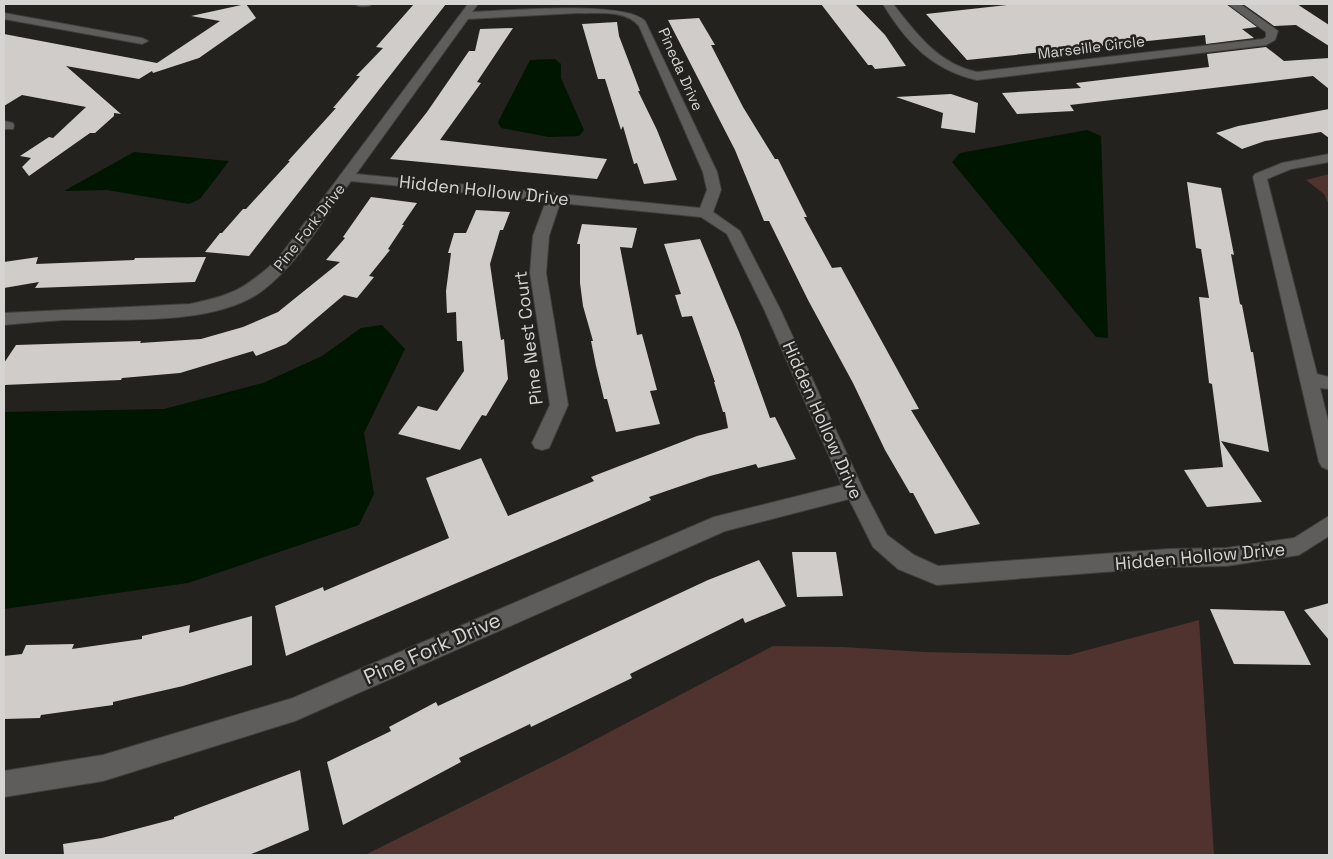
<svg xmlns="http://www.w3.org/2000/svg" width="1333" height="859" font-family="'Space Grotesk',sans-serif">
<style>
.green{fill:#50322e}
.water{fill:#001600}
.building{fill:#cfccca}
.lines{fill:none;stroke-linecap:round;stroke-linejoin:round}
.lane-casing{stroke:#403f3e;stroke-width:2}
.street-casing{stroke:#403f3e;stroke-width:2}
.lane{fill:#5f5d5b;fill-rule:evenodd}
.street{fill:#5f5d5b;fill-rule:evenodd}
.labels{text-anchor:middle;dominant-baseline:central;stroke-width:5;stroke-linejoin:round;paint-order:stroke}
.far-street-label{font-size:15px;fill:#d5d4d3;stroke:#23221f}
.street-label{font-size:18px;fill:#d5d4d3;stroke:#23221f}
.near-street-label{font-size:21px;fill:#d5d4d3;stroke:#23221f}
</style>
<rect width="100%" height="100%" fill="#23221f"/>
<!-- green -->
<g class="green">
<polygon points="1329,174 1329,205 1324,194 1306,180"/>
<polygon points="1199,620 1214,855 365,855 564,756 773,646 843,647 924,652 1069,655"/>
</g>
<!-- water -->
<g class="water">
<polygon points="555,59 561,64 561,78 584,130 579,136 549,137 501,128 498,122 530,60"/>
<polygon points="1087,130 1101,136 1108,338 1096,337 952,162 960,153"/>
<polygon points="134,152 229,161 200,199 189,204 107,190 64,191"/>
<polygon points="382,325 405,349 364,433 374,494 359,525 188,583 4,609 4,412 164,409 263,383 322,356 361,328"/>
</g>
<!-- building -->
<g class="building">
<polygon points="246,4 256,18 199,58 153,73 152,71 139,79 66,66 121,114 114,113 114,116 95,133 90,133 29,176 22,167 31,158 20,156 49,137 53,138 86,107 22,95 4,106 4,34 157,63 220,21 191,16"/>
<polygon points="414,4 446,4 249,256 205,252 220,233 222,233 243,209 246,209 290,161 288,161 336,108 333,108 360,76 356,76 383,48 376,47"/>
<polygon points="821,4 855,4 885,35 906,66 875,69 872,65 868,65"/>
<polygon points="1016,4 1226,4 1257,27 1242,29 1254,38 1206,44 1205,35 967,60 926,14"/>
<polygon points="1243,4 1297,4 1329,25 1329,46 1296,25 1274,26"/>
<polygon points="699,18 715,45 711,45 743,107 775,159 778,159 807,217 804,217 832,268 841,267 919,409 911,410 980,524 935,534 913,493 910,493 885,450 853,383 808,300 769,221 764,221 735,150 668,20"/>
<polygon points="617,22 619,36 640,91 638,91 657,130 677,180 644,184 637,163 634,164 623,126 621,130 605,79 598,79 582,24"/>
<polygon points="513,28 477,82 481,83 440,140 607,159 597,179 390,159 427,112 469,51 475,51 480,29"/>
<polygon points="1266,47 1284,61 1329,58 1329,89 1313,76 1070,105 1074,111 1017,114 1002,93 1081,88 1076,83 1209,67 1207,54"/>
<polygon points="951,94 978,103 975,133 941,128 943,113 896,97"/>
<polygon points="1329,109 1329,138 1321,132 1265,141 1242,149 1216,133 1238,126"/>
<polygon points="1187,182 1221,188 1234,255 1231,254 1240,304 1242,305 1251,352 1253,352 1269,452 1221,441 1262,502 1207,507 1184,470 1223,467 1212,384 1209,383 1199,297 1209,298 1201,249 1196,248"/>
<polygon points="371,197 417,203 402,225 404,225 388,249 390,250 369,276 374,277 357,298 344,295 286,344 256,356 253,351 180,373 122,378 121,380 4,385 4,363 16,345 141,341 140,343 201,339 243,327 278,312 340,262 326,260 345,238 343,237"/>
<polygon points="476,210 510,212 503,230 500,230 490,264 501,340 504,339 508,379 486,416 482,415 460,450 398,434 418,406 437,411 464,371 462,341 457,341 456,312 447,313 446,291 451,253 448,253 454,233 466,233"/>
<polygon points="582,224 637,228 632,248 620,247 637,335 642,334 657,390 650,391 660,424 616,432 607,399 604,399 596,366 591,341 593,341 583,306 580,283 580,244 577,244"/>
<polygon points="700,239 739,332 770,418 775,417 796,459 758,468 756,464 710,476 649,497 651,500 286,656 275,606 323,587 324,591 449,538 426,478 481,458 508,516 594,481 591,477 697,436 728,428 725,412 723,412 714,382 715,382 692,316 682,317 675,295 681,294 664,244"/>
<polygon points="38,257 36,264 134,260 135,258 206,257 195,282 35,288 39,282 4,288 4,262"/>
<polygon points="792,552 836,552 843,596 797,597"/>
<polygon points="759,560 786,606 745,623 743,618 630,674 632,678 531,727 530,724 459,758 461,762 343,825 327,762 391,731 389,727 436,702 438,706 708,580"/>
<polygon points="1329,603 1329,640 1304,610"/>
<polygon points="1210,609 1284,611 1311,665 1234,664"/>
<polygon points="252,616 252,665 183,686 113,702 113,705 41,715 40,718 4,719 4,656 22,654 26,645 74,644 72,649 142,639 142,636 190,625 189,633"/>
<polygon points="300,770 309,830 249,855 64,855 63,844 102,838 174,819 174,817"/>
</g>
<g class="lines">
<!-- lane casing -->
<g class="lane-casing">
<path id="lane" d="M 355,4 L 372,4 C 369,7 358,7 355,4 Z"/>
</g>
<!-- street casing -->
<g class="street-casing">
<g id="street">
<path d="M 468,4 L 478,4 L 472,12 C 507,11 624,0 645,21 L 717,172 L 721,190 L 713,212 L 740,231 L 780,309 L 863,489 L 887,535 L 914,555 L 938,566 L 1169,549 L 1226,548 L 1294,538 L 1329,516 L 1329,536 L 1299,555 L 1226,566 L 1169,567 L 937,585 L 898,569 L 873,547 L 849,499 L 725,531 L 295,721 L 103,781 L 4,797 L 4,771 L 103,755 L 293,698 L 714,517 L 842,485 L 764,309 L 727,234 L 701,217 L 560,203 L 549,236 L 546,273 L 568,405 L 549,448 L 542,450 L 535,448 L 532,443 L 550,405 L 530,273 L 533,236 L 546,201 L 351,181 C 324,218 299,263 262,291 C 215,326 121,319 65,320 C 44,321 24,323 4,325 L 4,313 L 190,304 C 234,295 244,289 277,260 ZM 578,13 C 598,14 625,9 639,26 L 703,172 L 707,190 L 700,208 L 356,174 L 468,19 Z"/>
<path d="M 883,4 L 893,4 C 917,34 938,64 977,72 L 1263,39 L 1266,37 L 1266,32 L 1228,4 L 1240,4 L 1278,31 L 1275,40 L 1266,45 L 977,80 C 932,70 906,42 883,4 Z"/>
<polygon points="4,13 142,38 148,41 142,44 4,19"/>
<polygon points="4,121 13,123 14,126 13,129 4,129"/>
<polygon points="1329,154 1329,162 1291,169 1267,179 1317,374 1329,377 1329,389 1320,388 1329,425 1329,470 1322,467 1319,462 1253,177 1255,174 1282,163"/>
</g>
</g>
<!-- lane -->
<use href="#lane" class="lane"/>
<!-- street -->
<use href="#street" class="street"/>
</g>
<g class="labels">
<!-- far-street labels -->
<g class="far-street-label">
<text transform="translate(1091 47) rotate(-7)">Marseille Circle</text>
<text transform="translate(681 69) rotate(66)">Pineda Drive</text>
<text transform="translate(309 227) rotate(-52)">Pine Fork Drive</text>
</g>
<!-- street labels -->
<g class="street-label">
<text transform="translate(484 190) rotate(6)">Hidden Hollow Drive</text>
<text transform="translate(528 338) rotate(-97)">Pine Nest Court</text>
<text transform="translate(823 420) rotate(66)">Hidden Hollow Drive</text>
<text transform="translate(1200 556) rotate(-5)">Hidden Hollow Drive</text>
</g>
<!-- near-street labels -->
<g class="near-street-label">
<text transform="translate(432 648) rotate(-24)">Pine Fork Drive</text>
</g>
</g>
<!-- border -->
<rect width="1333" height="859" fill="none" stroke="#d5d4d3" stroke-width="10"/>
</svg>
